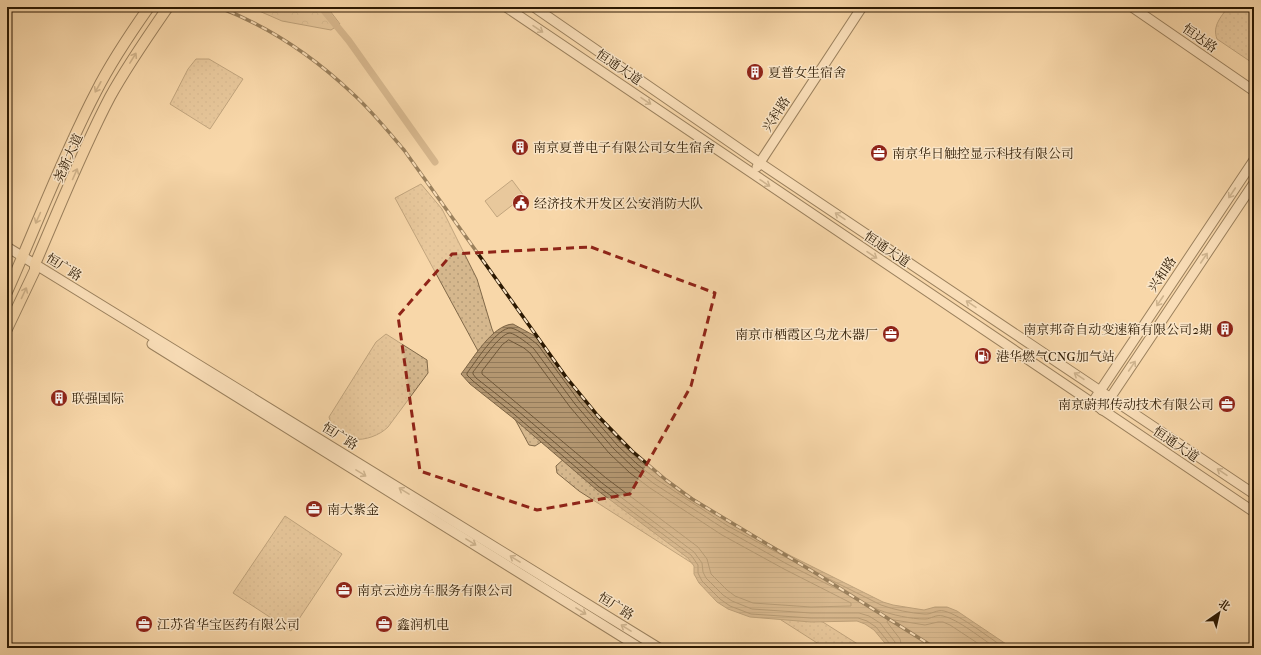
<svg xmlns="http://www.w3.org/2000/svg" width="1261" height="655" font-family="'IM FELL French Canon','Noto Serif SC',serif">
<style>
.grass{fill:url(#grass-dots);stroke:#806848}
.forest{fill:url(#forest-crowns);stroke:#806848}
.pitch{fill:#d5b78d;stroke:#806848}
.water{fill:url(#water-rules);stroke:#7d6444}
.lines{fill:none;stroke-linecap:round;stroke-linejoin:round}
.shore{stroke:#705839;stroke-width:1}
.canal{stroke:#b39670;stroke-width:7}
.secondary-casing{stroke:#2c1902;stroke-width:11}
.primary-casing{stroke:#2c1902;stroke-width:12}
.secondary{stroke:#fae5c7;stroke-width:9}
.primary{stroke:#f8d7a9;stroke-width:10}
.rail-casing{stroke:#2c1902;stroke-width:3.5}
.rail{stroke:#fae5c7;stroke-width:2;stroke-dasharray:6;stroke-linecap:butt}
.oneway{stroke:#9d896e}
.oneway2{stroke:#9c825e}
.marked{fill:none;stroke:#8f2418;stroke-width:3;stroke-dasharray:8 5;stroke-linejoin:round}
.labels{text-anchor:middle;dominant-baseline:central;stroke-width:3;stroke-linejoin:round;paint-order:stroke}
.street-label{font-size:13px;fill:#2c1902;stroke:#fae5c7}
.poi-label{font-size:13px;fill:#2c1902;stroke:#fae5c7;text-anchor:start}
</style>
<defs>
<pattern id="grass-dots" width="8" height="8" patternUnits="userSpaceOnUse"><rect width="8" height="8" fill="#d5b78d"/><path d="M2 2h.1M6 6h.1" fill="none" stroke="#b79d78" stroke-width="1.8" stroke-linecap="round"/></pattern>
<pattern id="forest-crowns" width="20" height="18" patternUnits="userSpaceOnUse"><rect width="20" height="18" fill="#d5b78d"/><path d="M2 6a3 3 0 1 1 6 0M12 15a3 3 0 1 1 6 0" fill="none" stroke="#b79d78"/></pattern>
<pattern id="water-rules" width="6" height="5" patternUnits="userSpaceOnUse"><rect width="6" height="5" fill="#b39670"/><path d="M0 2.5h6" fill="none" stroke="#927a5a"/></pattern>
</defs>
<rect width="100%" height="100%" fill="#f8d7a9"/>
<filter id="stains"><feTurbulence type="fractalNoise" baseFrequency=".005" numOctaves="4"/><feColorMatrix values="0 0 0 0 .2 0 0 0 0 .09 0 0 0 0 .02 0 0 0 .5 -.17"/></filter>
<radialGradient id="worn" r=".72"><stop offset=".6" stop-color="#630" stop-opacity="0"/><stop offset="1" stop-color="#630" stop-opacity=".3"/></radialGradient>
<!-- grass -->
<g class="grass">
<path d="M 1228,7 L 1254,7 L 1254,64 L 1217,39 C 1212,26 1221,17 1228,7 Z"/>
<polygon points="196,59 209,59 243,79 210,129 170,104 188,69"/>
<polygon points="421,184 442,209 477,279 492,329 519,391 552,435 535,446 529,445 395,198"/>
<path d="M 386,334 L 427,360 L 428,373 L 388,427 C 380,435 365,441 353,439 C 349,438 345,435 342,433 C 335,429 331,425 329,417 L 376,342 Z"/>
<polygon points="566,457 612,489 864,648 825,648 579,491 557,473 556,466"/>
<polygon points="285,516 342,554 291,631 233,593"/>
</g>
<!-- forest -->
<polygon class="forest" points="250,7 327,7 340,24 331,30 282,21"/>
<!-- pitch -->
<polygon class="pitch" points="512,180 524,196 497,217 485,201"/>
<!-- water -->
<path class="water" d="M 513,324 L 533,335 L 541,342 L 582,398 L 620,442 L 640,461 L 659,476 L 730,522 L 791,556 L 883,602 L 893,605 L 924,610 L 935,607 L 947,607 L 957,611 L 1012,648 L 889,648 L 874,630 L 865,624 L 857,621 L 811,622 L 750,617 L 728,609 L 717,602 L 699,583 L 694,574 L 694,566 L 688,558 L 597,490 L 513,418 L 470,384 L 461,374 C 473,359 492,325 513,324 Z"/>
<g class="lines">
<!-- shore -->
<g class="shore">
<polygon points="509,340 524,348 530,353 570,407 593,434 609,453 630,473 650,488 722,535 784,569 851,603 851,606 811,607 753,603 735,596 727,590 711,574 707,559 698,547 606,478 482,374 482,371 502,345"/>
<path d="M 891,648 L 890,644 L 876,627 L 867,621 L 858,618 L 811,618 L 751,614 L 730,606 L 720,599 L 702,581 L 698,573 L 698,565 L 691,555 L 599,487 L 515,415 L 473,381 L 467,375 L 467,373 C 475,363 497,327 511,328 C 518,329 532,340 538,345 L 579,401 L 617,445 L 637,464 L 656,479 L 728,526 L 789,559 L 881,605 C 895,610 910,613 924,614 C 931,615 937,609 944,611 C 961,615 989,638 1005,648"/>
<path d="M 896,648 L 895,642 L 880,623 L 869,616 L 859,613 L 811,613 L 752,609 L 732,601 L 723,595 L 706,578 L 703,572 L 702,563 L 694,552 L 602,483 L 518,411 L 476,378 L 473,374 L 473,372 C 479,365 500,333 510,333 C 516,334 530,345 534,349 L 575,404 L 613,448 L 634,468 L 653,483 L 726,530 L 787,564 L 879,610 C 893,615 910,619 925,619 C 931,619 936,614 943,616 C 958,619 982,639 996,648"/>
<polyline points="902,648 900,639 887,622 888,619 925,625 938,622 943,622 950,625 985,648"/>
</g>
<!-- canal -->
<polyline class="canal" points="321,7 349,41 435,162"/>
<!-- secondary casing -->
<g class="secondary-casing">
<g id="secondary">
<polyline points="506,7 1254,512"/>
<polyline points="534,7 760,163 1254,494"/>
<polyline points="1132,7 1254,91"/>
<polyline points="757,167 862,7"/>
<polyline points="7,247 659,648"/>
<polyline points="152,344 640,648"/>
<polyline points="1092,403 1254,160"/>
<polyline points="1102,410 1254,183"/>
</g>
</g>
<!-- primary casing -->
<g class="primary-casing">
<g id="primary">
<path d="M 7,292 C 37,225 62,157 96,92 C 111,62 130,34 149,7"/>
<path d="M 7,329 L 35,270 L 35,264 C 59,209 82,150 110,97 C 127,66 148,36 168,7"/>
</g>
</g>
<!-- secondary -->
<use href="#secondary" class="secondary"/>
<!-- primary -->
<use href="#primary" class="primary"/>
<!-- rail casing -->
<g class="rail-casing">
<path id="rail" d="M 218,7 C 268,26 314,57 352,93 C 371,110 387,130 404,150 L 566,377 L 598,416 L 632,451 L 666,480 L 692,499 L 817,574 L 935,648"/>
</g>
<!-- rail -->
<use href="#rail" class="rail"/>
</g>
<!-- one-way arrows -->
<defs><path id="oneway-shaft" d="M-6 0H5M1.5-3L5.5 0L1.5 3" fill="none" stroke-width="1.6" stroke-linecap="round" stroke-linejoin="round"/></defs>
<g class="oneway">
<use href="#oneway-shaft" transform="translate(538 29) rotate(34)"/>
<use href="#oneway-shaft" transform="translate(646 101) rotate(34)"/>
<use href="#oneway-shaft" transform="translate(765 183) rotate(34)"/>
<use href="#oneway-shaft" transform="translate(1232 193) rotate(124)"/>
<use href="#oneway-shaft" transform="translate(840 216) rotate(-146)"/>
<use href="#oneway-shaft" transform="translate(872 255) rotate(34)"/>
<use href="#oneway-shaft" transform="translate(1204 258) rotate(-56)"/>
<use href="#oneway-shaft" transform="translate(1160 301) rotate(124)"/>
<use href="#oneway-shaft" transform="translate(971 304) rotate(-146)"/>
<use href="#oneway-shaft" transform="translate(1132 366) rotate(-56)"/>
<use href="#oneway-shaft" transform="translate(1079 376) rotate(-146)"/>
<use href="#oneway-shaft" transform="translate(1222 472) rotate(-146)"/>
<use href="#oneway-shaft" transform="translate(361 473) rotate(32)"/>
<use href="#oneway-shaft" transform="translate(404 491) rotate(-148)"/>
<use href="#oneway-shaft" transform="translate(471 542) rotate(32)"/>
<use href="#oneway-shaft" transform="translate(515 559) rotate(-148)"/>
<use href="#oneway-shaft" transform="translate(581 611) rotate(32)"/>
<use href="#oneway-shaft" transform="translate(626 628) rotate(-148)"/>
</g>
<g class="oneway2">
<use href="#oneway-shaft" transform="translate(133 58) rotate(-58)"/>
<use href="#oneway-shaft" transform="translate(98 87) rotate(119)"/>
<use href="#oneway-shaft" transform="translate(75 174) rotate(-66)"/>
<use href="#oneway-shaft" transform="translate(38 218) rotate(114)"/>
<use href="#oneway-shaft" transform="translate(24 293) rotate(-65)"/>
</g>
<!-- marked area -->
<path d="M0 0H1261V655H0ZM 591,247 L 715,293 L 691,386 L 630,494 L 537,510 L 420,471 L 398,316 L 452,254 Z" fill="#f8d7a9" fill-opacity=".55" fill-rule="evenodd"/>
<path class="marked" d="M 591,247 L 715,293 L 691,386 L 630,494 L 537,510 L 420,471 L 398,316 L 452,254 Z"/>
<!-- icons -->
<defs>
<g id="building-disc" transform="scale(0.9)"><circle r="9.5" fill="#8f2418" stroke="#fae5c7"/><path d="M-4-6H4V6H1V3H-1V6H-4ZM-2.5-4.3h1.7v1.8h-1.7ZM.8-4.3h1.7v1.8H.8ZM-2.5-1h1.7V.8h-1.7ZM.8-1h1.7V.8H.8Z" fill="#fff"/></g>
<g id="office-disc" transform="scale(0.9)"><circle r="9.5" fill="#8f2418" stroke="#fae5c7"/><path d="M-6-3h4V-5.5h4V-3h4V5H-6ZM-1-4.5V-3h2v-1.5ZM-6 0V1H6V0Z" fill="#fff"/></g>
<g id="civic-disc" transform="scale(0.9)"><circle r="9.5" fill="#8f2418" stroke="#fae5c7"/><path d="M-.6-6.5H3V-4.5H.6V-3L4-1V1h2V6H-6V1h2V-1L-.6-3ZM-1.2 2.5V6h2.4V2.5Z" fill="#fff"/></g>
<g id="fuel-disc" transform="scale(0.9)"><circle r="9.5" fill="#8f2418" stroke="#fae5c7"/><path d="M-5.5-6h7V0h2V4h1.3V-2.5L3-4.5l.8-.8L6-3V5H2.5V1h-1V6h-7ZM-4.2-4.7v3.2H.2V-4.7Z" fill="#fff"/></g>
</defs>
<g fill-rule="evenodd">
<use href="#building-disc" x="755" y="72"/>
<use href="#building-disc" x="520" y="147"/>
<use href="#office-disc" x="879" y="153"/>
<use href="#civic-disc" x="521" y="203"/>
<use href="#building-disc" x="1225" y="329"/>
<use href="#office-disc" x="891" y="334"/>
<use href="#fuel-disc" x="983" y="356"/>
<use href="#building-disc" x="59" y="398"/>
<use href="#office-disc" x="1227" y="404"/>
<use href="#office-disc" x="314" y="509"/>
<use href="#office-disc" x="344" y="590"/>
<use href="#office-disc" x="144" y="624"/>
<use href="#office-disc" x="384" y="624"/>
</g>
<g class="labels">
<!-- street labels -->
<g class="street-label">
<text transform="translate(1200 38) rotate(35)">恒达路</text>
<text transform="translate(619 67) rotate(34)">恒通大道</text>
<text transform="translate(776 114) rotate(-57)">兴科路</text>
<text transform="translate(68 158) rotate(-66)">尧新大道</text>
<text transform="translate(887 249) rotate(34)">恒通大道</text>
<text transform="translate(64 267) rotate(32)">恒广路</text>
<text transform="translate(1162 274) rotate(-56)">兴和路</text>
<text transform="translate(340 436) rotate(32)">恒广路</text>
<text transform="translate(1176 444) rotate(34)">恒通大道</text>
<text transform="translate(616 606) rotate(32)">恒广路</text>
</g>
<!-- poi labels -->
<g class="poi-label">
<text x="768" y="72">夏普女生宿舍</text>
<text x="533" y="147">南京夏普电子有限公司女生宿舍</text>
<text x="892" y="153">南京华日触控显示科技有限公司</text>
<text x="534" y="203">经济技术开发区公安消防大队</text>
<text x="1212" y="329" text-anchor="end">南京邦奇自动变速箱有限公司2期</text>
<text x="878" y="334" text-anchor="end">南京市栖霞区乌龙木器厂</text>
<text x="996" y="356">港华燃气CNG加气站</text>
<text x="72" y="398">联强国际</text>
<text x="1214" y="404" text-anchor="end">南京蔚邦传动技术有限公司</text>
<text x="327" y="509">南大紫金</text>
<text x="357" y="590">南京云迹房车服务有限公司</text>
<text x="157" y="624">江苏省华宝医药有限公司</text>
<text x="397" y="624">鑫润机电</text>
</g>
</g>
<!-- margin -->
<rect width="1261" height="655" fill="none" stroke="#f8d7a9" stroke-width="24"/>
<rect x="8" y="8" width="1245" height="639" fill="none" stroke="#2c1902" stroke-width="2"/>
<rect x="12" y="12" width="1237" height="631" fill="none" stroke="#2c1902"/>
<!-- north arrow -->
<g transform="translate(1219 613) rotate(34)" stroke="#fae5c7" stroke-width="3" paint-order="stroke">
<path d="M0-3L7 15L0 10L-7 15Z" fill="#2c1902"/>
<text y="-6" font-size="11" font-weight="bold" text-anchor="middle" fill="#2c1902">北</text>
</g>
<rect width="100%" height="100%" filter="url(#stains)"/>
<rect width="100%" height="100%" fill="url(#worn)"/>
</svg>
